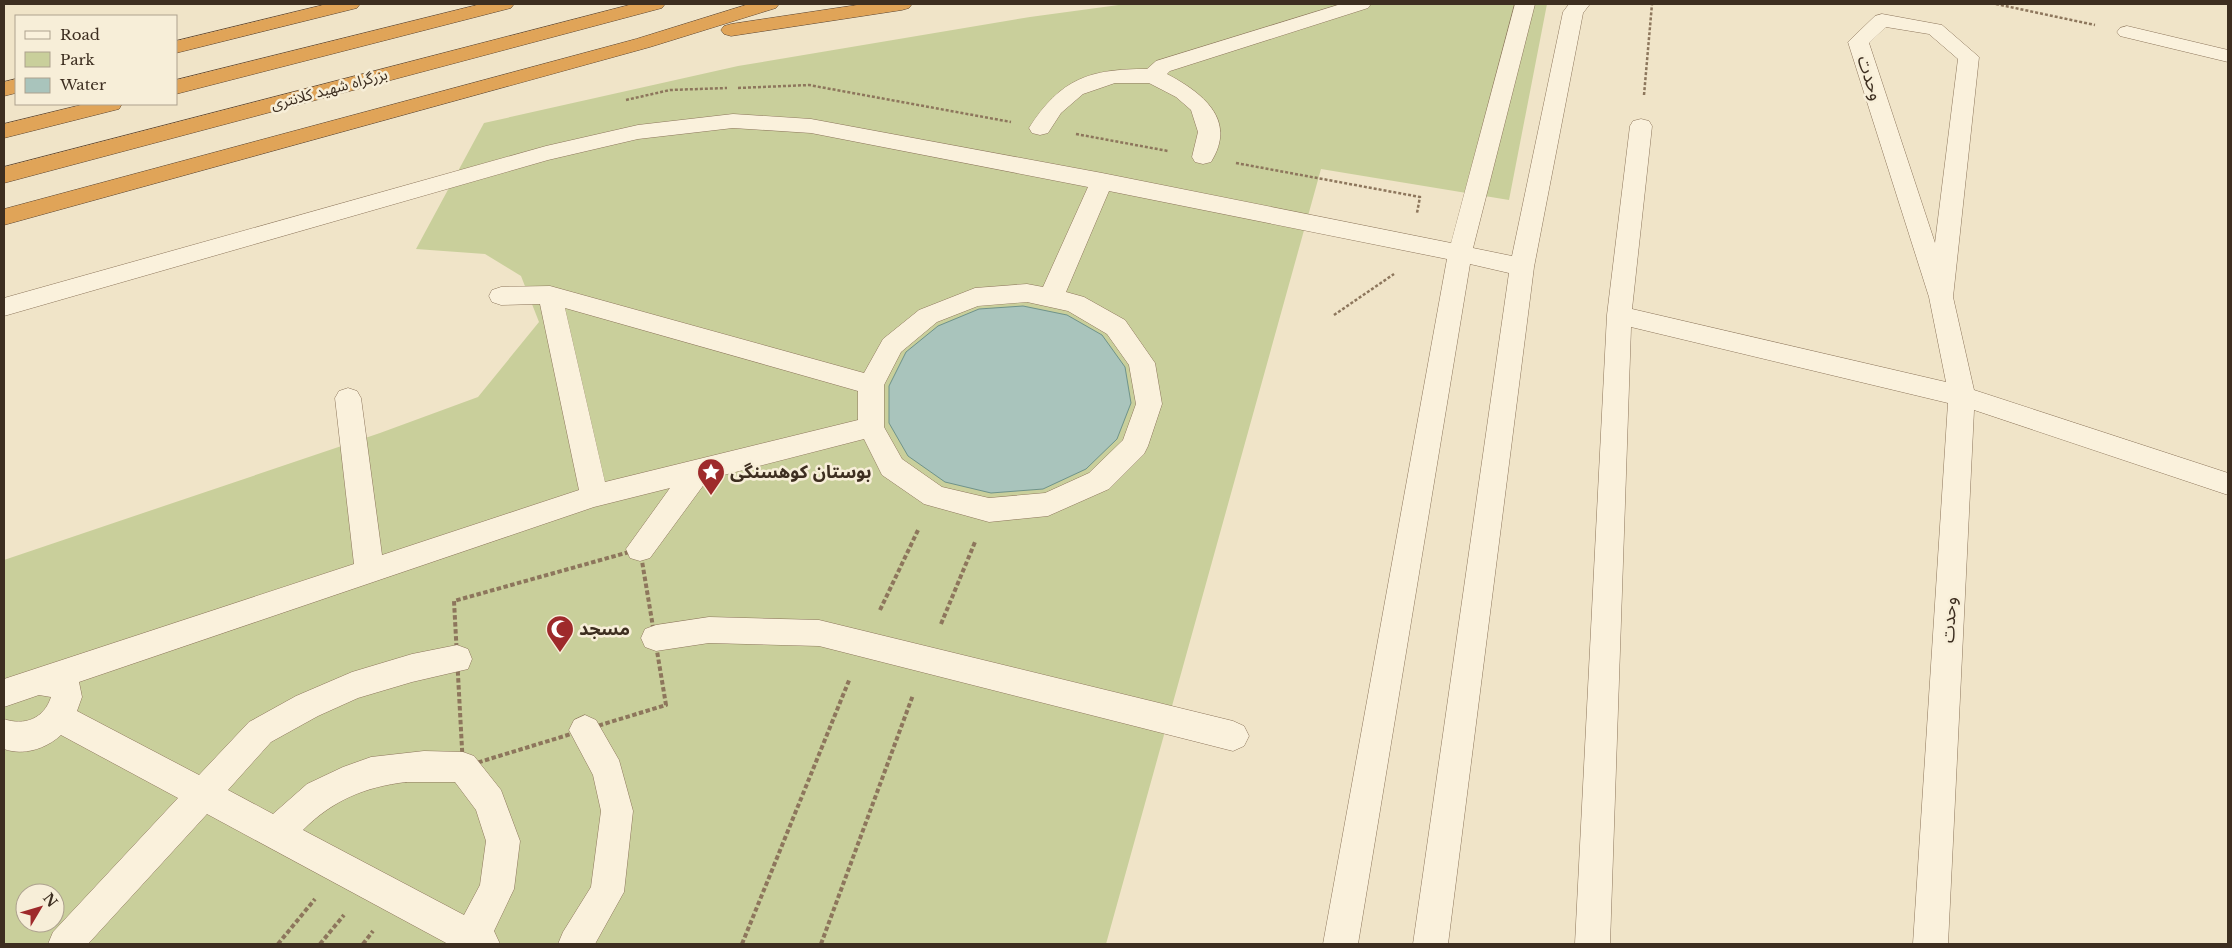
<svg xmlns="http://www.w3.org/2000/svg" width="2232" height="948" font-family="'Libre Baskerville','Noto Sans Arabic',serif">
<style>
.green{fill:#c9cf9b;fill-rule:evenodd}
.water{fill:#a9c4bc;stroke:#6f938a}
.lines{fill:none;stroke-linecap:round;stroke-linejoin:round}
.minor-casing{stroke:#8d765c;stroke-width:1}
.highway-casing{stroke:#5b4430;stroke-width:1}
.path-far1{stroke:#8d765c;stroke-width:2.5;stroke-dasharray:3 2;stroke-linecap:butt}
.path{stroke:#8d765c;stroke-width:4;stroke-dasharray:4.5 2.5;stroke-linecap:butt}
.minor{fill:#faf1dc;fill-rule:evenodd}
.highway{fill:#e0a458;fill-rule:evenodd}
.labels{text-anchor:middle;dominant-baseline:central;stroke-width:5;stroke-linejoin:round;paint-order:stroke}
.far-street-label{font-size:15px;fill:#3d2e20;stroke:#f7eed8}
.street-label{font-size:18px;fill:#3d2e20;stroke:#f7eed8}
.poi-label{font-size:18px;font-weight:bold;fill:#3d2e20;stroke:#f7eed8;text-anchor:start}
</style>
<rect width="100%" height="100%" fill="#f0e4c8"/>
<!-- green -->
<path class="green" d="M 1126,4 L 1547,4 L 1509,200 L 1321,169 L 1106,944 L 4,944 L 4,560 L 380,433 L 478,397 L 539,322 L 521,276 L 485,254 L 416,249 L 484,123 L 738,66 L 1030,17 ZM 25,893 L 55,893 L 55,923 L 25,923 Z"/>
<!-- water -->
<polygon class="water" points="1023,306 1067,315 1102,335 1125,367 1131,403 1117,439 1086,469 1043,489 991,493 945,482 908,456 889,423 889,386 906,352 938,326 979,309"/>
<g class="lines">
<!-- minor casing -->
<g class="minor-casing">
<g id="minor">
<path d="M 1341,4 L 1371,4 L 1368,8 L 1170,71 L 1167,74 C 1201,92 1238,119 1211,162 L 1203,164 L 1195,162 L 1192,157 L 1198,132 L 1191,110 L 1176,97 L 1149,83 L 1115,83 L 1083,94 L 1061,113 L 1048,133 L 1040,135 L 1032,133 L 1029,128 C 1061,78 1090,69 1147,69 L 1156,61 Z"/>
<path d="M 1515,4 L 1535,4 L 1473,248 L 1512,256 L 1563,12 L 1569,4 L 1590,4 L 1583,13 L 1534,267 L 1448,944 L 1413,944 L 1509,273 L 1470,264 L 1358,944 L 1323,944 L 1447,259 L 1109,191 L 1066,292 L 1084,297 L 1125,320 L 1155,363 L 1162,404 L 1148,446 L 1144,454 L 1109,489 L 1048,516 L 989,522 L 924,504 L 882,475 L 864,439 L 708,479 L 650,558 L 640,561 L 630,558 L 626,549 L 670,488 L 594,507 L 79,682 L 82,697 L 77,711 L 199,775 L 249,722 L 296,696 L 352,672 L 412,654 L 457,645 L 468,649 L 472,659 L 468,669 L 412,682 L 358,698 L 318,716 L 271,742 L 228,790 L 273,814 L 307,784 L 343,767 L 371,757 L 424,751 L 463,752 L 474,756 L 501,790 L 520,841 L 514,889 L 494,931 L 500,944 L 448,944 L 207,814 L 88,944 L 48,944 L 53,932 L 178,798 L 61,735 C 46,749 23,756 4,749 L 4,719 C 24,726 44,719 51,697 L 39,695 L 4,707 L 4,679 L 354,564 L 335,398 L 339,391 L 348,388 L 357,391 L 361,398 L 382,555 L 579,490 L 540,304 L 501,305 L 492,302 L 489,296 L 492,290 L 501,287 L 550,286 L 864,373 L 883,339 L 919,310 L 975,288 L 1027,284 L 1043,287 L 1088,187 L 811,133 L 733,128 L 638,139 L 548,160 L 4,316 L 4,298 L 546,146 L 638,125 L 733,114 L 811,119 L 1102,173 L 1451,243 ZM 1027,302 L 1068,311 L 1107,334 L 1129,365 L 1136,404 L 1123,440 L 1089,473 L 1045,493 L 989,498 L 942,487 L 902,459 L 884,427 L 884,385 L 901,352 L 937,322 L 978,306 ZM 565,308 L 858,391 L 858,420 L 605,482 ZM 406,782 L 455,782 L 476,810 L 486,841 L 480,885 L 464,915 L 303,830 C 333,800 365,787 406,782 Z"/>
<path d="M 1882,14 L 1942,25 L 1979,57 L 1953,297 L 1974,390 L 2228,473 L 2228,495 L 1974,410 L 1948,944 L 1913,944 L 1948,403 L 1631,327 L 1610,944 L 1575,944 L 1607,315 L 1630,126 L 1633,121 L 1641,119 L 1649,121 L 1652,126 L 1632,309 L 1946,382 L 1929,297 L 1848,42 L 1875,16 ZM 1886,27 L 1929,34 L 1958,59 L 1935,243 L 1869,43 Z"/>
<polygon points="2127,26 2228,50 2228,62 2120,36 2117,32 2120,28"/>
<polygon points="709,617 819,620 1233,721 1244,726 1249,736 1244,746 1233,751 819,646 709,643 656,651 645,647 641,638 645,629 656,625"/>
<polygon points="585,715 596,720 619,760 633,811 624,892 595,944 558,944 563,932 591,887 601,811 593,775 569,730 574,720"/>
</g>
</g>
<!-- highway casing -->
<g class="highway-casing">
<g id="highway">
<polygon points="327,4 360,4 357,8 176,53 176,41"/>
<polygon points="481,4 514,4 511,8 176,94 176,80"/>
<polygon points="633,4 665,4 662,8 4,183 4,167"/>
<polygon points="749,4 779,4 776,8 650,47 4,225 4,209 636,39"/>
<polygon points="864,4 912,4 909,8 902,10 731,36 724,34 721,30 724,26 731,24"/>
<polygon points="16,79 16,93 4,96 4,82"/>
<polygon points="85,104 122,104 119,109 4,138 4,124"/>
</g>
</g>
<!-- path-far1 -->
<g class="path-far1">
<polyline points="1996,4 2095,25"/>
<polyline points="738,88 809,85 1011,122"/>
<polyline points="1644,95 1652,4"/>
<polyline points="626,100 670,90 727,88"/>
<polyline points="1076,134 1168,151"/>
<polyline points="1236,163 1420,197 1417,213"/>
<polyline points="1334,315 1394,274"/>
</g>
<!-- path -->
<g class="path">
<polygon points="640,549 666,705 463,767 454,601"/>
<polyline points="880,610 919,528"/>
<polyline points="941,624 975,542"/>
<polyline points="278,944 315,899"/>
<polyline points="320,944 344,915"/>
<polyline points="363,944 373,931"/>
<polyline points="742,944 850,678"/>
<polyline points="821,944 913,695"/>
</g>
<!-- minor -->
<use href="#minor" class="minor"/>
<!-- highway -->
<use href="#highway" class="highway"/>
</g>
<!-- icons -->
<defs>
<g id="sight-pin" transform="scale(1.4375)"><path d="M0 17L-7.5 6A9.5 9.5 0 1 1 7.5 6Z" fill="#9e2a2b" stroke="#f7eed8"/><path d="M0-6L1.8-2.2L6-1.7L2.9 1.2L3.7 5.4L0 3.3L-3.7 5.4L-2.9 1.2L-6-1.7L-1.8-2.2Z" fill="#fff"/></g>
<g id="mosque-pin" transform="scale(1.4375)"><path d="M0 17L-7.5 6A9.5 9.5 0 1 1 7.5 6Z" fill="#9e2a2b" stroke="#f7eed8"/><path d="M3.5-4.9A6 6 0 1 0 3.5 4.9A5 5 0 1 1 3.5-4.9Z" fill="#fff"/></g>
</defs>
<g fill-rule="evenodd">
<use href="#sight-pin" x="711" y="472"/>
<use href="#mosque-pin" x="560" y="629"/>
</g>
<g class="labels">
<!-- far-street labels -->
<g class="far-street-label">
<text transform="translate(329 89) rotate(-15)">بزرگراه شهید کلانتری</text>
</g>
<!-- street labels -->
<g class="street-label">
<text transform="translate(1870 78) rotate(72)">وحدت</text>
<text transform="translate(1949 620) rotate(-87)">وحدت</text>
</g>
<!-- poi labels -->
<g class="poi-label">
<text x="730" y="472">بوستان کوهسنگی</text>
<text x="579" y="629">مسجد</text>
</g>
</g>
<!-- border -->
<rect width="2232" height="948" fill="none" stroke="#3d2e20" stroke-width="10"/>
<!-- legend -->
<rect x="15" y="15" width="162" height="90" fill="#f7eed8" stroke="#ada18e"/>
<rect x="25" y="31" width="25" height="8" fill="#faf1dc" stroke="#ada18e"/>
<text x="60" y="40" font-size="15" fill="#3d2e20">Road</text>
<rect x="25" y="52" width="25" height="15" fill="#c9cf9b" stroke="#ada18e"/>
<text x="60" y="65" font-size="15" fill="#3d2e20">Park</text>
<rect x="25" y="78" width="25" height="15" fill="#a9c4bc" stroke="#ada18e"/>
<text x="60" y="90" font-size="15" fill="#3d2e20">Water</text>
<!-- north arrow -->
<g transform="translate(40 908) rotate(52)"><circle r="24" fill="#f7eed8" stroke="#ada18e"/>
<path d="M0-4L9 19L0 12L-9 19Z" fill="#9e2a2b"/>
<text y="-8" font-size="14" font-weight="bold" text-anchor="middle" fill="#3d2e20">N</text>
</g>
</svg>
